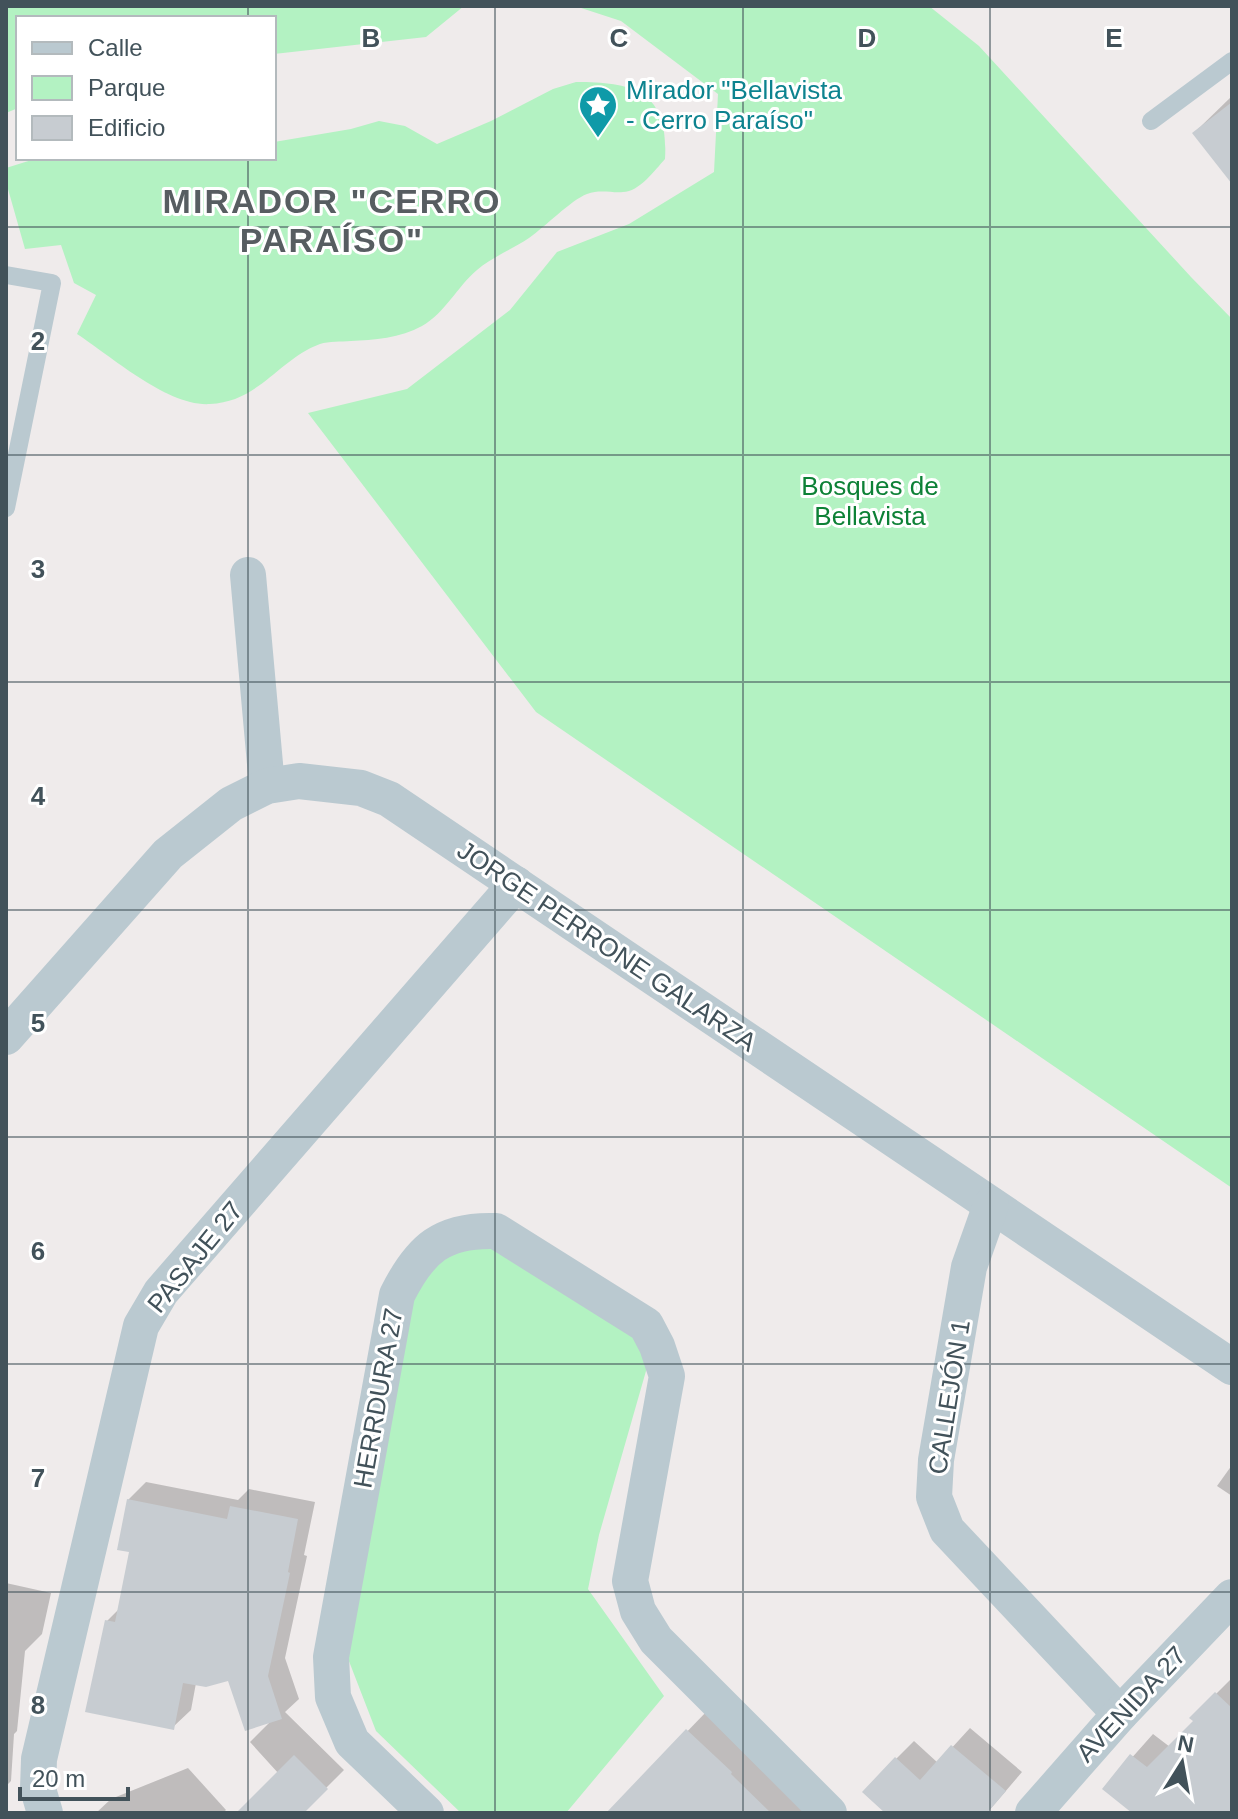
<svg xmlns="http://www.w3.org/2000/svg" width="1238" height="1819" font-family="Arial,sans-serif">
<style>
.green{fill:#b3f2c2}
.shadow{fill:#0003}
.building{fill:#c7ccd1}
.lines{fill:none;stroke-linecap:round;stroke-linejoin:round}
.service{stroke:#bac9d0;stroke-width:18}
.minor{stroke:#bac9d0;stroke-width:36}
.grid{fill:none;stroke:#42525a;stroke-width:2;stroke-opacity:0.55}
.labels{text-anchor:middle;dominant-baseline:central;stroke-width:6;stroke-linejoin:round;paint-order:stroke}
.culture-label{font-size:26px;fill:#0d838f;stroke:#fff;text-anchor:start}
.park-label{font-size:26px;fill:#0d8136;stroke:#fff}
.street-label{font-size:26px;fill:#42525a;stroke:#fff}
.district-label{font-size:34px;font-weight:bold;letter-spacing:2px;fill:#575d61;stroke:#fff}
.grid-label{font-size:26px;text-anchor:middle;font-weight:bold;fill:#42525a;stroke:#fff;stroke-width:6;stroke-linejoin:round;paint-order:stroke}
</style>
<rect width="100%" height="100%" fill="#efebeb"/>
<!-- green -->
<g class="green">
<polygon points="6,6 464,6 426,37 274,54 274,18 18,18 18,108 6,113"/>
<polygon points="575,6 929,6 979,46 1191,277 1232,319 1232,1188 536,712 308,413 407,389 510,310 557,252 629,224 714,172 718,94 621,21"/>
<path d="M 576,82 C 635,82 669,92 665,159 C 655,170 639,192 623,192 C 611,193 600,189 587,194 C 571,200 545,227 529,238 C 513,249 492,257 477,270 C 457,287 445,313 422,326 C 401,338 373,340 351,341 C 341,342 329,341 320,344 C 279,359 259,402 210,404 C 168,407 111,356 77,334 L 96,295 L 74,283 L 61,245 L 25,249 L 6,182 L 6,168 L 38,158 L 274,158 L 274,142 L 351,129 L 379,121 L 405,126 L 437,144 L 491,121 L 553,89 Z"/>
<polygon points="492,1244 634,1332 648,1364 599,1535 588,1589 664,1696 566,1813 461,1813 376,1731 347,1656 402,1305 441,1255"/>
</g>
<!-- shadow -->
<g class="shadow">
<polygon points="1232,96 1232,181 1194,133"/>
<polygon points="1232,1465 1232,1496 1217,1486"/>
<polygon points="146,1482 238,1500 249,1489 315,1502 304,1555 307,1556 285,1658 299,1699 285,1712 344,1770 308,1806 250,1742 272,1720 229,1678 196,1683 191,1710 173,1727 107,1621 120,1608 132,1550 128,1500"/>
<polygon points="6,1583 51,1593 42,1634 25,1651 17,1731 14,1734 11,1781 6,1786"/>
<polygon points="1232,1678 1232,1813 1136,1813 1105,1788 1153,1734 1170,1747 1196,1721 1192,1718"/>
<polygon points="708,1710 811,1813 631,1813 619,1802"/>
<polygon points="970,1728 1022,1772 993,1806 986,1813 888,1813 896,1759 914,1741 938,1763"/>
<polygon points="188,1768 226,1810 223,1813 96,1813 111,1799"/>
</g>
<!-- building -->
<g class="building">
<polygon points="1232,102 1232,184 1192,133"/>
<polygon points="127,1499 227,1519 230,1506 298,1519 288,1572 290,1573 268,1676 282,1719 245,1731 228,1681 206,1687 183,1683 174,1730 85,1712 105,1620 115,1622 129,1552 117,1550"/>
<polygon points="1215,1692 1232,1708 1232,1813 1132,1813 1102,1789 1130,1754 1147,1767 1193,1721 1189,1718"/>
<polygon points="686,1729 732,1772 731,1774 771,1813 606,1813"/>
<polygon points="951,1745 1006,1791 987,1813 885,1813 862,1792 895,1757 920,1780"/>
<polygon points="294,1755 328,1789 304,1813 236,1813"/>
</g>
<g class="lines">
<!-- service -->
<g class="service">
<polyline points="1151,121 1232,61"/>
<polyline points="6,275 52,283 6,508"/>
</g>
<!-- minor -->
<g class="minor">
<polyline points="248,575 267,786"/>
<polyline points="6,1037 168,854 231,804 267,786 299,781 361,788 389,799 1232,1367"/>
<polyline points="991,1205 969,1267 936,1460 934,1497 947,1530 1120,1714"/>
<polyline points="45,1813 38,1789 39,1759 141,1326 161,1292 516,884"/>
<path d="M 426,1813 L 352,1742 L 333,1697 L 331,1657 L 397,1295 C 420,1249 442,1229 496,1231 L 646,1325 L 657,1346 L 667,1376 L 630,1581 L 638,1611 L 656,1640 L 829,1813"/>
<polyline points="1033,1813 1120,1714 1232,1597"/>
</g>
</g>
<!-- grid -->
<path class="grid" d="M 248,6 L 248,18M 495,6 L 495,1813M 743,6 L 743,1813M 990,6 L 990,1813M 248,158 L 248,1813M 6,227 L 1232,227M 6,455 L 1232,455M 6,682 L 1232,682M 6,910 L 1232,910M 6,1137 L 1232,1137M 6,1364 L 1232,1364M 6,1592 L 1232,1592"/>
<!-- icons -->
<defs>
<g id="sight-pin" transform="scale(2)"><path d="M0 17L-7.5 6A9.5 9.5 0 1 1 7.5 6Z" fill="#0f9aa8" stroke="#fff"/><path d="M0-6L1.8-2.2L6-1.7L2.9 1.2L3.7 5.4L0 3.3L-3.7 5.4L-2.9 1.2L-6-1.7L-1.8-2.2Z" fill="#fff"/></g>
</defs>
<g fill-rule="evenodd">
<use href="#sight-pin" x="598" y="105"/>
</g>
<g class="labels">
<!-- culture labels -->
<g class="culture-label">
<text x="626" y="90">Mirador "Bellavista<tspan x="626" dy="30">- Cerro Paraíso"</tspan></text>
</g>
<!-- park labels -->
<g class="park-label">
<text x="870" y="486">Bosques de<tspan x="870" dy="30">Bellavista</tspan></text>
</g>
<!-- street labels -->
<g class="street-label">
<text transform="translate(607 946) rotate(34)">JORGE PERRONE GALARZA</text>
<text transform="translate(195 1257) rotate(-51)">PASAJE 27</text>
<text transform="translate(949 1397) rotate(-81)">CALLEJÓN 1</text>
<text transform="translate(378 1398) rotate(-80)">HERRDURA 27</text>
<text transform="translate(1131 1704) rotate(-47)">AVENIDA 27</text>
</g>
<!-- district labels -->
<g class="district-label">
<text x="332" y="201">MIRADOR "CERRO<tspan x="332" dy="39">PARAÍSO"</tspan></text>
</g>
</g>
<g class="grid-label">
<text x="371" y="47">B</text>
<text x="619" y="47">C</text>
<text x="867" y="47">D</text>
<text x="1114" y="47">E</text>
<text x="38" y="350">2</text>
<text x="38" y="578">3</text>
<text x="38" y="805">4</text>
<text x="38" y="1032">5</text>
<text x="38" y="1260">6</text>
<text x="38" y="1487">7</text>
<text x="38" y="1714">8</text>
</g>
<!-- border -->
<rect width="1238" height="1819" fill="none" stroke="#42525a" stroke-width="16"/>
<!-- legend -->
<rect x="16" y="16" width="260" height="144" fill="#ffffff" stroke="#b3babd" stroke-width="2"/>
<rect x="32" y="42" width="40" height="12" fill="#bac9d0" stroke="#b3babd" stroke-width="2"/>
<text x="88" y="56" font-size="24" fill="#42525a">Calle</text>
<rect x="32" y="76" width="40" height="24" fill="#b3f2c2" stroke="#b3babd" stroke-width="2"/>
<text x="88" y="96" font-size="24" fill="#42525a">Parque</text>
<rect x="32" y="116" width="40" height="24" fill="#c7ccd1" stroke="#b3babd" stroke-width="2"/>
<text x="88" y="136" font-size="24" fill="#42525a">Edificio</text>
<!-- north arrow -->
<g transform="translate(1182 1763) rotate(11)" stroke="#ffffff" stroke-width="6" paint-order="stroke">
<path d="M0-6L14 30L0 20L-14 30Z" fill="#42525a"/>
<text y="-12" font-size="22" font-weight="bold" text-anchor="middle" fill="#42525a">N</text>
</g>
<!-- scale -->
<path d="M20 1787v12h108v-12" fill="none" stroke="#42525a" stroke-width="4"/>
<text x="32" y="1787" font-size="24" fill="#42525a" stroke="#ffffff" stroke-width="6" paint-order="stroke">20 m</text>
</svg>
